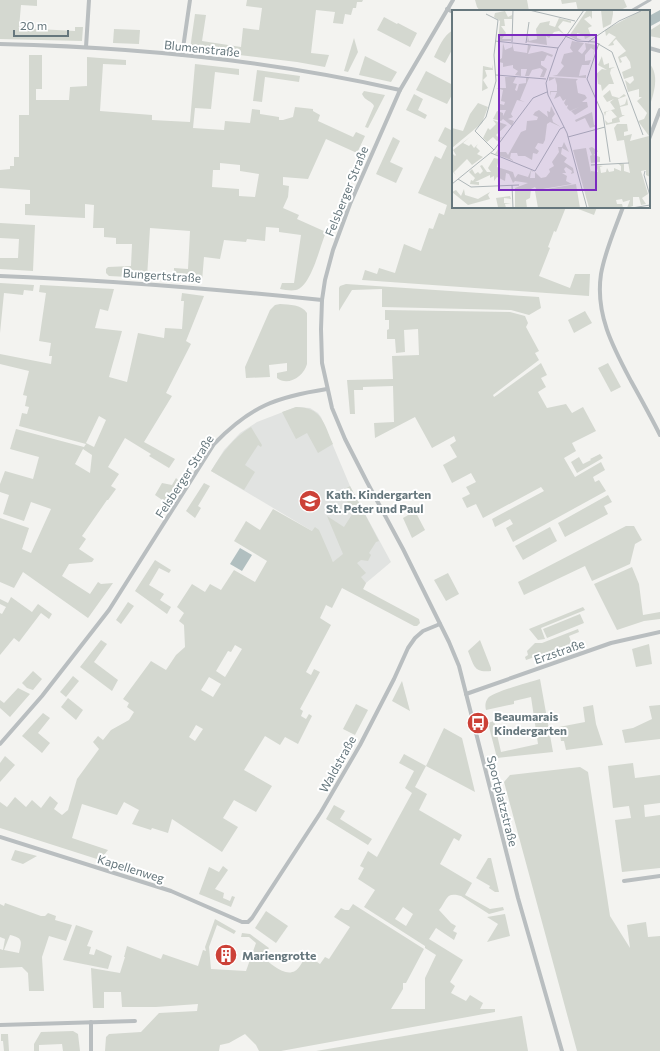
<svg xmlns="http://www.w3.org/2000/svg" width="660" height="1051" font-family="Commissioner,sans-serif">
<style>
.built{fill:#e1e3e1}
.green{fill:#d4d8d0;fill-rule:evenodd}
.water{fill:#b1bfc0}
.lines{fill:none;stroke-linecap:round;stroke-linejoin:round}
.lane{stroke:#b9bec0;stroke-width:3}
.street{stroke:#b9bec0;stroke-width:4}
.labels{text-anchor:middle;dominant-baseline:central;stroke-width:4;stroke-linejoin:round;paint-order:stroke}
.street-label{font-size:12px;fill:#66777d;stroke:#fff}
.poi-label{font-size:12px;font-weight:bold;fill:#66777d;stroke:#fff;text-anchor:start}
.inset-road{fill:none;stroke:#aeb6b8;stroke-width:1}
.view{fill:#7b2cbf;fill-opacity:0.15;stroke:#7b2cbf;stroke-width:2}
.inset-edge{fill:none;stroke:#66777d;stroke-width:2}
</style>
<rect width="100%" height="100%" fill="#f3f3f0"/>
<!-- built -->
<polygon class="built" points="296,407 310,408 318,413 321,417 350,486 391,562 366,583 363,589 356,595 312,531 211,471 224,450 240,433 257,422"/>
<!-- green -->
<g class="green">
<polygon points="0,0 37,0 37,6 21,5 19,28 75,31 75,27 83,27 82,41 0,39"/>
<polygon points="247,0 363,0 362,2 357,2 356,8 353,8 351,15 345,14 343,24 333,23 335,12 316,10 311,53 329,55 325,67 297,62 190,49 195,14 206,15 202,41 241,47 243,28 259,30 262,8 246,6"/>
<polygon points="475,0 527,0 529,11 480,11 477,7"/>
<polygon points="561,0 624,0 627,7 618,11 578,11 576,2 562,4"/>
<polygon points="384,17 397,24 398,23 417,33 410,47 377,30"/>
<polygon points="660,24 660,38 649,36 649,31"/>
<polygon points="114,29 140,30 139,44 113,43"/>
<path d="M 453,30 L 453,48 L 445,63 L 434,57 C 439,47 443,36 453,30 Z"/>
<polygon points="354,38 358,52 348,72 344,71"/>
<path d="M 29,55 L 42,55 L 42,89 L 36,89 L 36,100 L 69,100 L 70,87 L 87,86 L 87,57 L 126,60 L 126,65 L 103,64 L 100,111 L 152,115 L 152,120 L 190,122 L 195,64 L 239,69 L 239,75 L 215,72 L 211,109 L 195,108 L 193,128 L 224,130 L 225,121 L 250,123 L 252,109 L 260,110 L 260,114 L 279,117 L 279,120 L 283,120 L 293,117 L 295,107 L 313,109 L 313,111 L 320,115 L 318,121 L 353,137 L 356,132 L 365,136 L 357,153 L 326,139 L 308,179 L 283,177 L 283,185 L 289,186 L 288,197 L 283,208 L 299,215 L 297,219 L 326,232 C 320,246 311,287 296,290 C 291,291 285,290 280,289 L 282,283 L 294,283 L 301,235 L 279,232 L 279,228 L 266,227 L 265,241 L 247,239 L 246,242 L 224,240 L 220,259 L 204,257 L 202,281 L 174,280 L 174,268 L 188,269 L 190,231 L 150,228 L 147,278 L 109,276 L 106,273 L 106,269 L 108,267 L 131,266 L 132,244 L 116,244 L 116,238 L 104,237 L 104,228 L 93,228 L 94,205 L 85,204 L 85,218 L 25,215 L 25,204 L 30,204 L 30,190 L 0,188 L 0,170 L 10,169 L 10,166 L 14,166 L 14,157 L 19,157 L 19,115 L 29,115 ZM 220,163 L 240,165 L 240,171 L 259,174 L 255,197 L 239,196 L 239,189 L 212,187 L 213,170 L 220,170 Z"/>
<polygon points="365,56 397,72 391,82 359,75"/>
<path d="M 649,63 C 660,75 654,93 649,108 Z"/>
<polygon points="257,70 300,76 299,82 265,77 262,102 253,101"/>
<polygon points="426,71 453,85 453,93 447,104 416,90"/>
<path d="M 364,91 L 385,95 L 368,128 L 365,127 L 374,106 C 372,101 365,101 362,94 Z"/>
<polygon points="414,94 423,99 418,110 427,115 425,119 406,110"/>
<polygon points="445,127 453,131 453,207 566,207 556,232 554,231 548,247 550,248 539,276 570,288 575,274 590,274 589,296 362,280 365,270 377,274 379,268 395,273 404,244 421,251 429,228 433,229 439,213 444,215 447,205 418,193 435,156 441,159 447,146 438,141"/>
<polygon points="393,137 400,141 390,162 403,168 396,183 376,174"/>
<polygon points="573,207 597,207 594,215"/>
<polygon points="0,223 35,225 33,271 0,269 0,258 18,258 19,239 0,238"/>
<polygon points="0,283 34,285 33,291 24,290 23,295 4,293 0,333"/>
<polygon points="346,284 539,297 541,308 529,315 511,310 382,307 382,289 352,290 339,311 339,288 340,286"/>
<path d="M 40,285 L 114,289 L 108,311 L 100,309 L 95,328 L 122,331 L 109,377 L 127,382 L 138,333 L 164,338 L 165,328 L 182,329 L 184,301 L 181,301 L 182,293 L 204,296 L 186,341 L 191,344 L 166,393 L 172,396 L 144,442 L 175,459 L 169,468 L 149,456 L 151,454 L 125,438 L 108,467 L 119,474 L 111,486 L 116,489 L 108,500 L 107,500 L 82,536 L 86,539 L 79,549 L 94,559 L 92,562 L 69,564 L 62,576 L 90,594 L 98,582 L 101,584 L 113,583 L 88,618 L 23,572 L 14,588 L 0,582 L 0,518 L 29,528 L 22,549 L 31,553 L 51,509 L 31,502 L 24,521 L 3,514 L 9,495 L 0,492 L 0,484 L 5,471 L 33,479 L 39,457 L 10,449 L 16,429 L 84,447 L 86,444 L 19,426 L 22,413 L 27,414 L 29,407 L 25,406 L 27,396 L 23,395 L 29,371 L 0,364 L 0,354 L 51,364 L 52,356 L 49,356 L 51,343 L 39,341 L 46,293 L 39,292 ZM 99,416 L 106,420 L 94,447 L 86,443 ZM 83,449 L 92,455 L 90,473 L 75,464 Z"/>
<path d="M 280,304 C 290,305 301,304 307,313 L 307,364 C 304,376 288,387 277,378 L 277,373 L 287,371 L 287,363 L 269,365 L 270,377 L 246,378 L 245,367 L 270,310 L 275,305 Z"/>
<polygon points="385,310 510,312 525,316 528,323 526,327 539,351 535,353 539,360 493,395 494,397 497,395 541,363 547,375 541,378 546,387 538,392 547,408 566,404 572,413 583,407 596,431 572,443 576,451 564,458 575,477 601,462 605,470 593,477 595,482 599,480 606,491 513,542 506,528 513,524 510,519 495,527 492,519 544,491 541,487 483,518 476,504 467,508 462,498 470,494 466,487 476,482 471,473 452,483 443,465 457,457 450,445 456,441 454,436 432,448 415,417 375,438 374,423 394,422 393,386 363,387 363,390 354,390 355,414 350,414 347,380 393,379 392,356 419,355 418,329 404,330 405,352 396,353 395,339 387,339 387,330 389,329 389,320 385,320"/>
<polygon points="585,311 592,323 574,333 568,320"/>
<polygon points="608,363 621,387 611,392 598,368"/>
<path d="M 296,407 C 322,407 324,424 333,444 L 318,453 L 307,433 L 296,439 L 282,412 Z"/>
<path d="M 251,427 L 262,445 L 261,447 L 258,445 L 245,465 L 255,472 L 244,490 L 211,471 C 222,453 233,438 251,427 Z"/>
<polygon points="600,454 603,458 577,473 571,462 579,457 583,464 591,460 590,459"/>
<polygon points="176,478 178,480 165,502 155,495 162,483 172,485"/>
<polygon points="204,483 210,486 198,506 201,508 195,518 186,511"/>
<path d="M 350,486 L 379,541 L 376,542 L 369,553 L 371,555 L 368,561 L 361,560 L 357,563 L 366,573 L 361,577 L 366,583 L 363,589 L 419,619 L 420,623 L 417,626 L 414,626 L 342,588 L 332,608 L 326,605 L 320,618 L 331,625 L 306,672 L 311,675 L 314,669 L 320,672 L 300,709 L 303,711 L 301,716 L 306,719 L 309,714 L 312,716 L 298,744 L 285,737 L 280,745 L 265,736 L 244,770 L 272,786 L 256,812 L 234,800 L 223,818 L 238,827 L 222,852 L 172,819 L 168,833 L 152,828 L 151,830 L 132,824 L 139,810 L 124,802 L 117,815 L 82,804 L 72,838 L 108,850 L 100,860 L 0,828 L 0,802 L 7,807 L 15,797 L 26,807 L 32,800 L 41,808 L 50,796 L 58,803 L 54,809 L 62,815 L 68,810 L 77,779 L 99,749 L 93,742 L 98,736 L 103,740 L 111,730 L 129,720 L 134,712 L 127,707 L 129,703 L 123,699 L 151,661 L 166,670 L 176,655 L 185,647 L 184,625 L 179,621 L 184,613 L 177,607 L 192,584 L 205,592 L 210,584 L 221,590 L 234,570 L 255,582 L 267,561 L 234,541 L 246,521 L 260,530 L 273,509 L 312,531 L 315,527 L 319,530 L 333,562 L 343,554 L 327,516 L 344,527 L 356,508 L 347,502 L 350,497 L 345,489 ZM 235,645 L 242,649 L 225,677 L 216,671 L 228,651 L 231,652 ZM 209,677 L 221,684 L 213,697 L 201,690 ZM 196,725 L 203,729 L 195,741 L 189,737 Z"/>
<polygon points="608,495 612,502 604,506 608,514 565,537 558,523"/>
<polygon points="415,511 425,530 412,538 403,518"/>
<polygon points="626,526 634,526 642,540 635,544 630,564 592,581 585,566 524,595 518,582"/>
<polygon points="550,527 557,541 523,560 515,546"/>
<polygon points="155,560 171,570 169,573 159,568 149,585 164,594 160,600 171,607 167,614 135,591"/>
<polygon points="632,567 639,584 643,615 660,612 660,619 644,621 617,630 594,584"/>
<polygon points="448,573 459,594 446,601 434,580"/>
<polygon points="11,597 32,612 38,604 52,614 49,619 41,613 19,642 14,638 0,655 0,613 2,614 6,607 0,604 0,599 8,603"/>
<polygon points="128,602 134,606 121,624 116,620"/>
<polygon points="583,607 585,610 541,628 545,639 538,640 529,629"/>
<polygon points="580,614 584,623 547,638 543,629"/>
<polygon points="578,629 579,632 569,636 572,644 526,660 525,657 528,655 527,651 535,643 542,643"/>
<polygon points="101,640 107,644 94,662 118,680 112,691 80,667"/>
<path d="M 480,640 L 491,668 L 491,671 C 474,673 474,666 468,651 Z"/>
<polygon points="649,644 652,664 636,667 632,649"/>
<polygon points="33,671 42,679 33,690 27,688 22,683"/>
<polygon points="73,676 79,681 66,697 60,692"/>
<path d="M 540,679 L 553,752 L 497,758 L 488,723 L 494,721 L 501,752 L 538,744 L 531,697 L 514,701 L 514,704 L 486,710 C 485,706 485,702 488,698 C 493,692 530,682 540,679 Z"/>
<polygon points="402,681 410,711 392,701"/>
<polygon points="18,688 30,694 10,717 0,708 0,700 4,703"/>
<polygon points="68,698 83,710 76,720 61,707"/>
<polygon points="356,704 368,710 355,735 343,729"/>
<polygon points="593,705 596,724 603,745 566,750 564,741 561,741 559,727 585,722 583,707"/>
<polygon points="660,705 660,739 625,743 622,730 633,728 652,719 649,706"/>
<polygon points="43,713 50,718 38,733 50,743 42,753 22,736"/>
<path d="M 444,728 L 462,738 L 475,792 L 426,766 L 415,787 L 427,794 L 419,810 L 462,835 L 459,841 L 454,838 L 440,864 L 472,883 L 465,895 L 490,909 L 503,907 L 504,910 L 489,914 L 461,896 C 445,891 447,901 439,910 L 451,923 L 456,926 L 453,931 L 457,933 L 454,940 L 436,928 L 429,939 L 463,960 L 450,982 L 455,986 L 451,993 L 466,1001 L 470,995 L 483,1003 L 480,1009 L 495,1009 L 495,1012 L 281,1051 L 259,1051 L 256,1045 L 245,1034 L 229,1043 L 220,1045 L 219,1051 L 105,1051 L 106,1037 L 109,1034 L 141,1032 L 159,1013 L 197,1011 L 198,1004 L 156,1007 L 122,1007 L 121,992 L 104,992 L 104,1008 L 93,1008 L 91,968 L 120,973 L 125,957 L 124,957 L 127,946 L 161,959 L 163,954 L 198,966 L 203,950 L 206,951 L 205,947 L 215,919 L 236,931 L 234,934 L 217,925 L 209,947 L 211,969 L 246,971 L 256,943 L 249,937 L 241,937 L 242,933 L 250,934 L 269,948 L 263,958 C 271,963 284,977 295,971 C 300,968 303,960 307,955 L 320,964 L 325,957 L 329,959 L 350,927 L 334,917 L 341,908 L 345,910 L 349,910 L 353,904 L 424,949 L 406,983 L 403,983 L 403,989 L 391,1009 L 425,1009 L 425,978 L 436,955 L 425,948 L 425,946 L 364,907 L 375,890 L 358,879 L 364,868 L 360,866 L 368,851 L 377,857 L 412,793 L 405,788 L 414,771 L 399,763 L 404,754 L 426,766 ZM 403,907 L 413,914 L 406,926 L 395,919 Z"/>
<polygon points="5,756 15,765 0,782 0,763"/>
<polygon points="633,763 635,778 660,775 660,803 644,805 645,817 660,815 660,868 622,872 615,820 631,818 629,806 613,808 608,766"/>
<polygon points="580,767 588,772 610,916 630,948 627,925 646,922 648,937 660,936 660,1051 577,1051 504,782 510,775"/>
<polygon points="334,805 345,811 340,819 372,839 368,845 326,819"/>
<polygon points="15,850 37,856 23,864 11,860"/>
<polygon points="488,858 491,858 499,892 495,892 489,888 490,886 476,878"/>
<polygon points="223,866 228,870 215,889 224,893 223,898 230,901 232,896 235,897 231,907 199,894 209,867 219,872"/>
<path d="M 5,903 L 41,916 L 45,916 L 48,913 L 56,916 L 55,920 L 72,925 L 66,941 L 49,936 L 42,957 L 44,991 L 29,991 L 28,973 L 22,967 L 0,968 L 0,949 L 3,950 L 5,939 L 0,937 L 0,904 L 4,906 ZM 10,935 C 23,938 22,941 19,953 L 4,950 Z"/>
<polygon points="266,911 288,926 276,943 255,928"/>
<polygon points="505,914 510,936 487,942 498,924 487,917"/>
<polygon points="76,925 93,931 87,946 91,947 89,954 94,955 96,949 112,956 108,969 63,960"/>
<polygon points="522,1016 528,1051 316,1051 521,1016"/>
<polygon points="73,1031 78,1034 80,1051 63,1051 62,1044 39,1045 39,1051 34,1051 34,1044 41,1032"/>
<polygon points="1,1034 8,1034 9,1051 4,1051 3,1041 1,1041"/>
</g>
<!-- water -->
<g class="water">
<polygon points="660,10 660,21 649,27 649,16"/>
<polygon points="240,548 252,555 242,571 230,564"/>
</g>
<g class="lines">
<!-- lane -->
<polyline class="lane" points="631,11 650,0"/>
<!-- street -->
<g class="street">
<polyline points="453,0 400,90 350,204 333,250 325,280 322,300 321,329 322,363 332,408 345,439 367,482 403,549 449,642 459,666 518,898 562,1051"/>
<polyline points="447,9 453,12"/>
<path d="M 0,44 C 134,47 269,60 400,90"/>
<polyline points="86,47 89,0"/>
<polyline points="649,48 660,51"/>
<polyline points="182,55 190,0"/>
<polyline points="649,139 660,110"/>
<path d="M 623,207 C 615,229 605,251 601,274 C 595,314 613,347 631,381 C 641,399 651,417 660,435"/>
<path d="M 0,276 C 108,280 215,289 322,300"/>
<polyline points="466,694 611,643 660,632"/>
<path d="M 0,744 L 42,696 L 109,610 L 214,444 C 251,406 276,397 327,389"/>
<polyline points="0,837 171,891 242,922 248,922 252,918 321,812 360,745 394,679 408,648 415,638 423,631 440,624"/>
<polyline points="624,881 660,876"/>
<polyline points="91,1022 91,1051"/>
<polyline points="0,1025 135,1021"/>
</g>
</g>
<!-- icons -->
<defs>
<g id="school-disc" transform="scale(1.15)"><circle r="9.5" fill="#cc4137" stroke="#fff"/><path d="M0-5L7-2L0 1L-7-2ZM-4 1L0 2.5L4 1V4Q0 6-4 4Z" fill="#fff"/></g>
<g id="bus-disc" transform="scale(1.15)"><circle r="9.5" fill="#cc4137" stroke="#fff"/><path d="M-5-6H5V4H4V6H2V4H-2V6H-4V4H-5ZM-3.5-4V0h7V-4ZM-3.5 1.2v1.5H-2V1.2ZM2 1.2v1.5H3.5V1.2Z" fill="#fff"/></g>
<g id="building-disc" transform="scale(1.15)"><circle r="9.5" fill="#cc4137" stroke="#fff"/><path d="M-4-6H4V6H1V3H-1V6H-4ZM-2.5-4.3h1.7v1.8h-1.7ZM.8-4.3h1.7v1.8H.8ZM-2.5-1h1.7V.8h-1.7ZM.8-1h1.7V.8H.8Z" fill="#fff"/></g>
</defs>
<g fill-rule="evenodd">
<use href="#school-disc" x="310" y="501"/>
<use href="#bus-disc" x="478" y="723"/>
<use href="#building-disc" x="226" y="955"/>
</g>
<g class="labels">
<!-- street labels -->
<g class="street-label">
<text transform="translate(202 48) rotate(6)">Blumenstraße</text>
<text transform="translate(346 191) rotate(-68)">Felsberger Straße</text>
<text transform="translate(162 275) rotate(4)">Bungertstraße</text>
<text transform="translate(184 476) rotate(-57)">Felsberger Straße</text>
<text transform="translate(559 651) rotate(-19)">Erzstraße</text>
<text transform="translate(337 764) rotate(-61)">Waldstraße</text>
<text transform="translate(503 801) rotate(76)">Sportplatzstraße</text>
<text transform="translate(131 868) rotate(17)">Kapellenweg</text>
</g>
<!-- poi labels -->
<g class="poi-label">
<text x="326" y="494">Kath. Kindergarten<tspan x="326" dy="14">St. Peter und Paul</tspan></text>
<text x="494" y="716">Beaumarais<tspan x="494" dy="14">Kindergarten</tspan></text>
<text x="242" y="955">Mariengrotte</text>
</g>
</g>
<!-- overview -->
<g transform="translate(452 10)">
<rect width="198" height="198" fill="#f3f3f0"/>
<path d="M 61,0 L 60,9 L 52,9 L 53,16 L 49,16 L 54,23 L 50,29 L 59,29 L 59,31 L 46,31 L 48,11 L 42,7 L 43,3 L 53,1 L 56,7 L 60,5 ZM 135,0 L 140,0 L 140,9 L 138,6 L 132,9 L 140,16 L 136,18 L 139,26 L 133,29 L 132,25 L 125,23 L 125,28 L 130,30 L 125,30 L 117,26 ZM 149,0 L 161,0 L 161,4 L 159,14 L 151,18 ZM 190,0 L 198,0 L 198,167 L 194,165 L 194,160 L 189,161 L 196,184 L 190,188 L 194,194 L 189,195 L 187,187 L 181,187 L 181,196 L 175,198 L 178,190 L 171,192 L 170,189 L 164,190 L 165,194 L 170,194 L 171,198 L 137,198 L 121,140 L 134,138 L 139,163 L 139,161 L 146,162 L 144,155 L 151,156 L 148,157 L 149,163 L 154,162 L 155,158 L 157,162 L 162,161 L 162,158 L 169,161 L 169,156 L 165,153 L 172,154 L 172,161 L 178,163 L 172,130 L 165,131 L 162,118 L 165,114 L 175,114 L 176,121 L 172,122 L 172,126 L 180,124 L 178,131 L 197,126 L 186,111 L 192,109 L 195,103 L 185,91 L 190,87 L 187,87 L 187,79 L 176,82 L 173,70 L 178,74 L 182,70 L 181,66 L 172,69 L 170,62 L 179,58 L 178,52 L 174,46 L 168,48 L 170,52 L 168,53 L 166,47 L 174,41 L 164,29 L 161,32 L 162,35 L 156,36 L 164,27 L 157,23 L 154,26 L 153,20 ZM 107,8 L 119,11 L 119,13 L 111,11 L 106,17 L 112,24 L 107,21 L 102,22 L 97,28 L 94,26 L 95,35 L 75,32 L 76,27 L 77,31 L 85,29 L 84,19 L 88,13 L 98,11 L 97,15 L 103,17 ZM 120,31 L 132,33 L 126,41 L 130,44 L 134,39 L 133,33 L 144,35 L 141,46 L 142,40 L 139,38 L 133,45 L 133,51 L 139,50 L 137,55 L 130,55 L 128,61 L 127,66 L 134,65 L 134,68 L 100,66 L 105,65 L 112,56 L 109,53 L 112,44 L 121,42 L 118,38 ZM 51,33 L 53,40 L 60,37 L 60,33 L 62,41 L 75,43 L 76,34 L 79,36 L 76,44 L 90,41 L 101,45 L 100,47 L 95,45 L 92,51 L 89,51 L 89,55 L 95,59 L 92,67 L 88,67 L 91,60 L 88,58 L 80,60 L 77,66 L 73,66 L 75,59 L 69,59 L 69,66 L 63,65 L 66,61 L 61,58 L 61,55 L 51,57 L 51,53 L 47,52 L 47,50 L 50,48 ZM 150,46 L 150,47 L 152,55 L 157,53 L 157,58 L 163,57 L 159,59 L 158,63 L 162,74 L 157,74 L 150,81 L 149,75 L 146,74 L 145,65 L 143,65 L 150,59 L 155,60 L 146,55 ZM 40,54 L 41,60 L 33,60 L 35,66 L 31,70 L 36,78 L 30,81 L 31,56 L 40,58 ZM 53,67 L 64,67 L 61,73 L 65,74 L 63,80 L 65,81 L 67,74 L 74,73 L 74,68 L 77,68 L 68,90 L 73,92 L 65,90 L 59,104 L 61,107 L 56,109 L 62,111 L 60,116 L 51,109 L 49,111 L 41,109 L 45,101 L 51,103 L 51,106 L 54,100 L 47,100 L 48,94 L 52,95 L 53,92 L 49,91 L 51,80 L 44,78 L 54,78 ZM 97,67 L 126,69 L 124,71 L 126,83 L 133,85 L 135,88 L 130,92 L 135,92 L 136,97 L 123,105 L 119,101 L 127,97 L 118,101 L 115,98 L 116,95 L 114,96 L 112,93 L 114,89 L 111,91 L 108,86 L 102,89 L 105,82 L 99,82 L 99,86 L 98,81 L 105,81 L 105,75 L 103,68 L 97,71 ZM 158,80 L 160,86 L 167,88 L 172,84 L 174,86 L 166,89 L 168,96 L 173,94 L 175,88 L 176,95 L 168,97 L 170,105 L 173,105 L 167,108 L 168,112 L 154,115 L 153,110 L 156,113 L 160,112 L 160,109 L 165,107 L 159,100 L 154,102 L 153,106 L 152,102 L 163,99 L 158,92 L 162,89 L 155,92 L 151,86 ZM 26,93 L 36,97 L 30,113 L 0,138 L 0,118 L 11,121 L 18,104 ZM 99,96 L 103,104 L 100,108 L 101,112 L 109,117 L 98,112 L 95,114 L 93,130 L 91,134 L 86,133 L 83,138 L 87,141 L 85,144 L 81,143 L 80,150 L 73,146 L 66,146 L 65,143 L 59,143 L 58,148 L 62,151 L 43,144 L 48,136 L 46,142 L 54,142 L 56,145 L 69,122 L 74,120 L 75,111 L 85,110 L 86,107 L 81,105 L 83,102 L 87,100 L 96,107 L 95,101 L 98,102 ZM 140,102 L 142,115 L 145,116 L 138,118 L 133,108 L 124,112 L 123,110 ZM 41,110 L 55,115 L 44,125 L 47,128 L 51,127 L 45,131 L 41,127 L 35,132 L 31,128 L 36,118 L 38,120 L 44,114 ZM 18,127 L 11,133 L 17,136 L 19,134 L 22,138 L 26,134 L 24,137 L 28,141 L 25,144 L 31,147 L 20,155 L 15,149 L 2,162 L 4,165 L 0,161 L 0,143 L 3,146 L 4,145 L 1,140 ZM 112,132 L 117,142 L 110,138 L 109,144 L 115,148 L 112,152 L 121,158 L 122,163 L 119,164 L 120,161 L 114,157 L 112,159 L 114,163 L 110,163 L 115,166 L 114,171 L 120,174 L 85,180 L 83,177 L 79,179 L 78,188 L 74,190 L 75,198 L 63,198 L 63,178 L 76,173 L 63,171 L 61,173 L 57,164 L 54,163 L 53,171 L 45,167 L 42,171 L 42,166 L 38,168 L 38,165 L 23,172 L 27,172 L 27,175 L 18,174 L 19,170 L 21,171 L 23,168 L 17,162 L 20,159 L 23,164 L 26,162 L 28,164 L 31,161 L 28,156 L 30,155 L 35,162 L 39,162 L 36,158 L 42,148 L 47,149 L 45,157 L 61,162 L 63,168 L 66,164 L 76,167 L 79,160 L 82,162 L 79,161 L 78,168 L 83,168 L 83,162 L 89,168 L 94,167 L 98,162 L 97,159 L 102,156 L 100,152 L 107,142 L 106,137 L 110,137 ZM 140,137 L 146,141 L 142,145 L 148,147 L 148,152 L 139,153 L 138,146 L 140,145 L 137,138 ZM 124,174 L 128,198 L 86,198 L 83,181 ZM 12,179 L 13,185 L 26,189 L 38,182 L 36,185 L 38,189 L 16,195 L 0,182 L 4,180 L 9,186 ZM 58,186 L 59,189 L 52,188 L 52,193 L 59,194 L 53,194 L 54,198 L 46,197 L 44,188 Z" fill="#d4d8d0"/>
<path class="inset-road" d="M 77,0 L 123,11M 132,0 L 106,38 L 94,73 L 96,85 L 115,123 L 135,198M 34,4 L 46,10 L 42,45 L 44,71 L 34,107 L 23,121 L 42,140M 113,26 L 125,31 L 143,32 L 160,42 L 191,125M 43,31 L 106,38M 60,32 L 61,0M 136,32 L 167,11 L 189,1M 74,33 L 77,12M 147,33 L 135,69 L 151,105 L 158,152M 44,65 L 94,69M 116,127 L 153,117M 39,143 L 83,161 L 108,119 L 112,117M 139,155 L 177,153M 193,161 L 192,165 L 198,186M 6,169 L 19,177 L 67,175M 0,174 L 42,140 L 81,88 L 95,82M 60,175 L 61,198M 180,198 L 198,195"/>
<path class="view" d="M 47,25 L 144,25 L 144,180 L 47,180 Z"/>
<rect width="198" height="198" class="inset-edge"/>
</g>
<!-- scale -->
<path d="M14 30v6h54v-6" fill="none" stroke="#66777d" stroke-width="2"/>
<text x="20" y="30" font-size="12" fill="#66777d" stroke="#ffffff" stroke-width="3" paint-order="stroke">20 m</text>
</svg>
